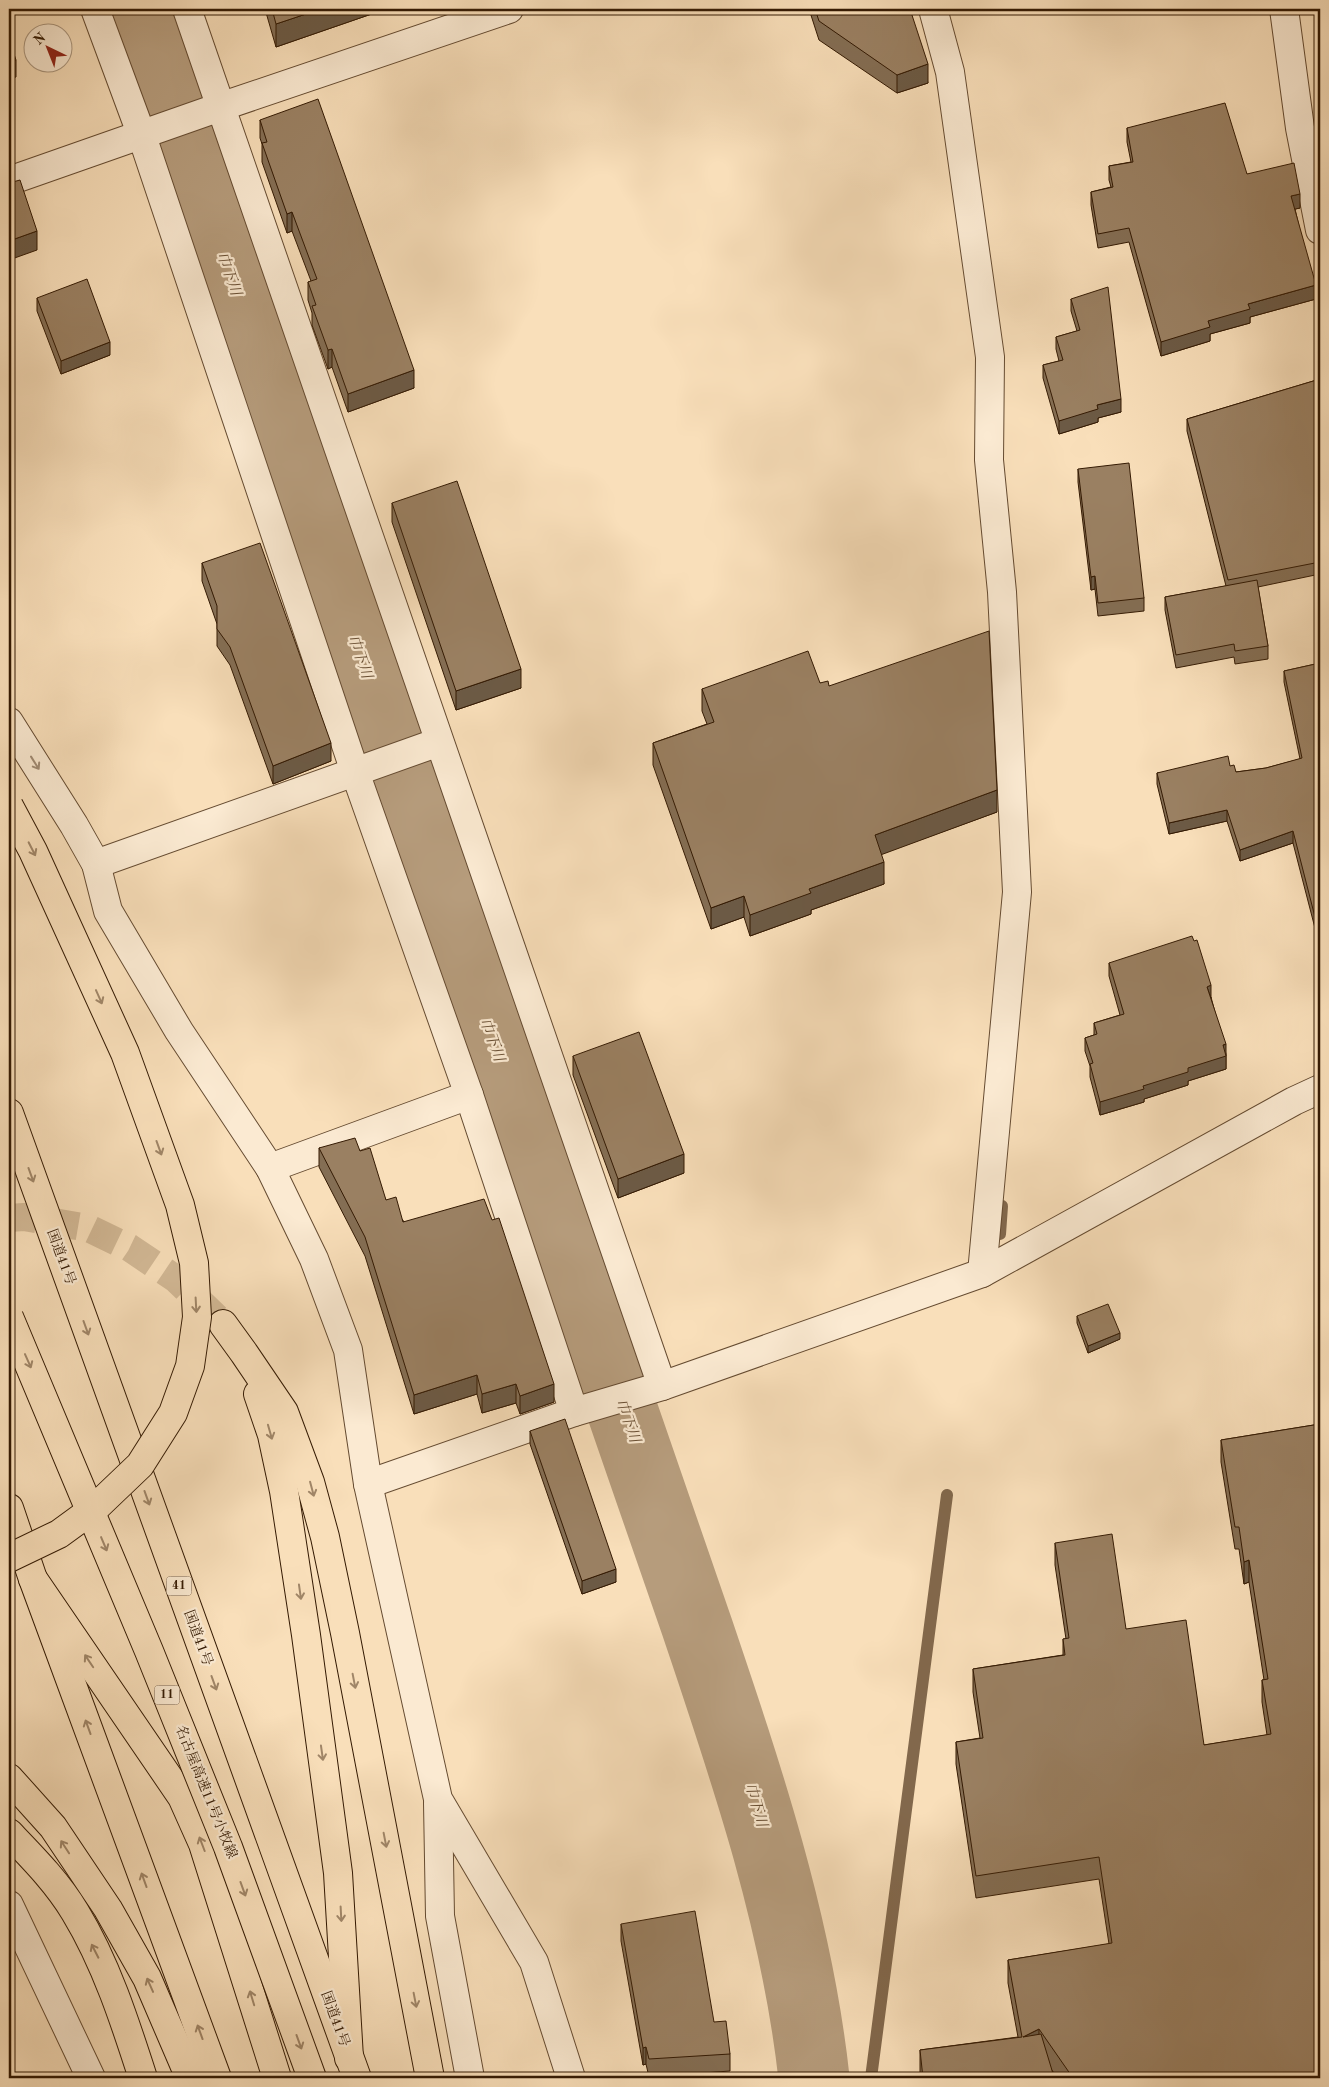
<svg xmlns="http://www.w3.org/2000/svg" width="1329" height="2087" font-family="'Old Standard TT','Noto Serif JP',serif">
<style>
.lines{fill:none;stroke-linecap:round;stroke-linejoin:round}
.stream{stroke:#82684c;stroke-width:12}
.river{stroke:#b69c7c;stroke-width:71}
.motorway-tunnel{stroke:#d2b895;stroke-width:28;stroke-dasharray:28 14;stroke-linecap:butt}
.minor-casing{stroke:#654b31;stroke-width:30}
.tertiary-casing{stroke:#654b31;stroke-width:30}
.trunk-casing{stroke:#341a03;stroke-width:30}
.motorway-casing{stroke:#341a03;stroke-width:30}
.minor{stroke:#fbead2;stroke-width:28}
.tertiary{stroke:#fbead2;stroke-width:28}
.trunk{stroke:#f9dfba;stroke-width:28}
.motorway{stroke:#f9dfba;stroke-width:28}
.motorway-bridge-casing{stroke:#341a03;stroke-width:30;stroke-linecap:butt}
.motorway-bridge{stroke:#f9dfba;stroke-width:28}
.wall{fill:#846e54;stroke:#341a03}
.shaded-wall{fill:#6c5a45;stroke:#341a03}
.building{fill:#9a8062;stroke:#341a03}
.oneway{stroke:#a18c75}
.oneway2{stroke:#a08668}
.labels{text-anchor:middle;dominant-baseline:central;stroke-width:4.5;stroke-linejoin:round;paint-order:stroke}
.shield{fill:#fbead2;stroke:#705841;stroke-width:1}
.shield-label{font-size:12px;font-weight:bold;fill:#341a03}
.street-label{font-size:14px;fill:#341a03;stroke:#fbead2}
.water-label{font-size:15px;font-style:italic;fill:#684e33;stroke:#fbead2}
</style>
<rect width="100%" height="100%" fill="#f9dfba"/>
<filter id="stains"><feTurbulence type="fractalNoise" baseFrequency=".004" numOctaves="4"/><feColorMatrix values="0 0 0 0 .2 0 0 0 0 .09 0 0 0 0 .02 0 0 0 .5 -.17"/></filter>
<radialGradient id="worn" r=".72"><stop offset=".6" stop-color="#630" stop-opacity="0"/><stop offset="1" stop-color="#630" stop-opacity=".3"/></radialGradient>
<g class="lines">
<!-- stream -->
<g class="stream">
<polyline points="1000,1234 1002,1206"/>
<polyline points="871,2078 947,1495"/>
</g>
<!-- river -->
<path class="river" d="M 137,9 C 272,403 404,797 544,1189 C 596,1334 646,1478 696,1624 C 746,1772 797,1922 814,2078"/>
<!-- motorway-tunnel -->
<polyline class="motorway-tunnel" points="9,1218 24,1217 88,1228 130,1248 176,1279 223,1324"/>
<!-- minor casing -->
<g class="minor-casing">
<g id="minor">
<polyline points="95,9 142,136 355,772 469,1095 574,1412"/>
<polyline points="187,9 662,1386"/>
<polyline points="1284,9 1300,128 1320,230"/>
<polyline points="9,181 220,107 509,9"/>
<polyline points="9,722 74,825 96,864 108,911 179,1031 270,1168 314,1259 348,1350 368,1484 438,1799 534,1962 571,2078"/>
<polyline points="96,864 439,742"/>
<polyline points="270,1168 469,1095"/>
<polyline points="368,1484 574,1412 662,1386 982,1273 1017,892 1002,592 989,460 990,357 950,72 933,9"/>
<polyline points="438,1803 440,1916 470,2078"/>
<polyline points="9,1905 91,2078"/>
</g>
</g>
<!-- tertiary casing -->
<g class="tertiary-casing">
<polyline id="tertiary" points="982,1273 1294,1101 1320,1089"/>
</g>
<!-- trunk casing -->
<g class="trunk-casing">
<g id="trunk">
<polyline points="9,1113 357,2078"/>
<polyline points="9,1508 33,1579 217,2078"/>
</g>
</g>
<!-- motorway casing -->
<g class="motorway-casing">
<g id="motorway">
<polyline points="223,1324 244,1353 284,1412 310,1482 325,1537 345,1633 430,2078"/>
<polyline points="258,1394 272,1435 284,1491 306,1635 338,1873 349,2058"/>
<polyline points="33,1579 182,1797 203,1844 277,2078"/>
<polyline points="9,1778 53,1827 108,1909 147,1978 190,2078"/>
<path d="M 9,1833 C 32,1857 57,1882 75,1912 C 106,1963 125,2022 143,2078"/>
</g>
</g>
<!-- minor -->
<use href="#minor" class="minor"/>
<!-- tertiary -->
<use href="#tertiary" class="tertiary"/>
<!-- trunk -->
<use href="#trunk" class="trunk"/>
<!-- motorway -->
<use href="#motorway" class="motorway"/>
<!-- motorway-bridge casing -->
<g class="motorway-bridge-casing">
<g id="motorway-bridge">
<polyline points="9,806 33,851 125,1053 180,1205 194,1263 197,1317 190,1366 173,1413 140,1465 96,1507 59,1534 9,1558"/>
<polyline points="9,1317 149,1651 228,1847 312,2078"/>
</g>
</g>
<!-- motorway-bridge -->
<use href="#motorway-bridge" class="motorway-bridge"/>
</g>
<!-- wall -->
<g class="wall">
<polygon points="265,9 386,9 276,47"/>
<polygon points="809,9 910,9 928,83 897,93 819,40"/>
<polygon points="260,120 414,388 348,412 332,367 328,369 312,325 312,313 308,300 308,282 311,281 292,231 287,233 262,162 262,144 260,138"/>
<polygon points="1318,121 1320,121 1320,141 1318,134"/>
<polygon points="1127,128 1247,174 1300,208 1295,209 1316,299 1250,317 1250,323 1210,334 1210,341 1161,356 1129,242 1098,248 1091,205 1091,192 1111,187 1109,180 1109,166 1131,162 1127,142"/>
<polygon points="37,298 110,355 61,374 37,311"/>
<polygon points="1071,299 1121,412 1098,418 1098,422 1059,434 1043,378 1043,365 1059,361 1056,349 1056,337 1077,331 1071,311"/>
<polygon points="1320,379 1320,574 1258,587 1268,646 1268,659 1235,664 1234,657 1176,668 1165,610 1165,597 1226,586 1187,431 1187,419"/>
<polygon points="1078,469 1144,598 1144,611 1098,616 1095,589 1091,590 1078,482"/>
<polygon points="392,503 521,688 456,710 392,522"/>
<polygon points="202,563 331,761 273,784 230,665 217,646 217,624 202,581"/>
<polygon points="1320,663 1320,931 1316,932 1293,843 1240,861 1227,821 1169,834 1157,784 1157,773 1230,766 1236,772 1266,768 1300,759 1284,682 1284,671"/>
<polygon points="820,683 829,686 997,812 881,854 884,884 811,910 811,914 750,936 744,917 711,929 653,765 653,743 707,724 702,711 702,689"/>
<polygon points="1109,963 1211,997 1226,1054 1226,1069 1188,1081 1188,1085 1144,1099 1144,1102 1100,1115 1090,1077 1090,1066 1085,1051 1085,1038 1094,1035 1094,1023 1120,1015 1109,976"/>
<polygon points="573,1056 684,1173 618,1198 573,1075"/>
<polygon points="319,1148 360,1151 386,1200 554,1402 520,1414 516,1403 482,1413 477,1394 414,1414 365,1256 319,1167"/>
<polygon points="1077,1316 1120,1339 1088,1353 1077,1323"/>
<polygon points="1320,1424 1320,2078 1058,2078 1051,2069 1054,2078 920,2078 920,2050 1018,2037 1008,1983 1008,1960 1109,1944 1099,1879 976,1898 956,1764 956,1742 980,1738 973,1692 973,1669 1063,1655 1063,1639 1066,1639 1055,1565 1055,1543 1126,1629 1204,1745 1267,1735 1262,1702 1262,1680 1264,1680 1249,1582 1244,1584 1239,1549 1235,1549 1221,1462 1221,1440"/>
<polygon points="530,1431 616,1582 582,1594 530,1444"/>
<polygon points="621,1924 714,2022 730,2054 730,2071 649,2077 646,2064 643,2065 621,1941"/>
</g>
<!-- shaded-wall -->
<g class="shaded-wall">
<polygon points="321,9 386,9 276,47 276,24"/>
<polygon points="16,60 16,77 9,79 9,62"/>
<polygon points="928,64 928,83 897,93 897,75"/>
<polygon points="1300,194 1300,208 1291,210 1291,196"/>
<polygon points="292,212 292,231 287,233 287,214"/>
<polygon points="37,231 37,250 9,260 9,241"/>
<polygon points="1316,285 1316,299 1250,317 1250,323 1210,334 1210,341 1161,356 1161,342 1208,321 1248,304"/>
<polygon points="110,342 110,355 61,374 61,361"/>
<polygon points="332,349 332,367 328,369 328,350"/>
<polygon points="414,370 414,388 348,412 348,394"/>
<polygon points="1121,399 1121,412 1098,418 1098,422 1059,434 1059,421 1097,405"/>
<polygon points="1095,576 1095,589 1091,590 1091,577"/>
<polygon points="521,669 521,688 456,710 456,691"/>
<polygon points="331,743 331,761 273,784 273,766"/>
<polygon points="997,790 997,812 875,857 875,835"/>
<polygon points="1227,810 1227,821 1169,834 1169,823"/>
<polygon points="1293,831 1293,843 1240,861 1240,850"/>
<polygon points="884,862 884,884 811,910 811,914 750,936 750,915 809,889"/>
<polygon points="744,896 744,917 711,929 711,908"/>
<polygon points="1320,920 1320,931 1316,932 1316,921"/>
<polygon points="1211,985 1211,998 1207,987"/>
<polygon points="1226,1044 1226,1069 1188,1081 1188,1085 1144,1099 1144,1102 1100,1115 1100,1102 1143,1086"/>
<polygon points="684,1154 684,1173 618,1198 618,1179"/>
<polygon points="1120,1333 1120,1339 1088,1353 1088,1346"/>
<polygon points="477,1375 477,1394 414,1414 414,1395"/>
<polygon points="516,1384 516,1403 482,1413 482,1394"/>
<polygon points="554,1384 554,1402 520,1414 520,1396"/>
<polygon points="1249,1560 1249,1582 1244,1584 1244,1562"/>
<polygon points="616,1569 616,1582 582,1594 582,1581"/>
<polygon points="1039,2029 1039,2051 1023,2037"/>
<polygon points="646,2047 646,2064 643,2065 643,2048"/>
</g>
<!-- building -->
<g class="building">
<polygon points="272,9 321,9 276,24"/>
<polygon points="815,9 910,9 928,64 897,75 819,21"/>
<polygon points="9,39 16,60 9,62"/>
<polygon points="318,99 414,370 348,394 332,349 328,350 312,306 316,305 308,282 317,279 292,212 287,214 262,143 267,142 260,120"/>
<polygon points="1225,103 1247,174 1294,163 1300,194 1291,196 1316,285 1248,304 1250,309 1208,321 1210,327 1161,342 1129,228 1098,234 1091,192 1113,187 1109,166 1133,162 1127,128"/>
<polygon points="1318,121 1320,121 1320,129"/>
<polygon points="20,180 37,231 9,241 9,183"/>
<polygon points="87,279 110,342 61,361 37,298"/>
<polygon points="1108,287 1121,399 1097,405 1098,409 1059,421 1043,365 1063,360 1056,337 1080,330 1071,299"/>
<polygon points="1320,379 1320,562 1228,580 1187,419"/>
<polygon points="1129,463 1144,598 1098,603 1095,576 1091,577 1078,469"/>
<polygon points="457,481 521,669 456,691 392,503"/>
<polygon points="260,543 331,743 273,766 230,647 217,629 217,606 202,563"/>
<polygon points="1257,580 1268,646 1235,651 1234,644 1176,655 1165,597"/>
<polygon points="989,631 997,790 875,835 884,862 809,889 811,893 750,915 744,896 711,908 653,743 714,722 702,689 808,651 820,683 828,681 829,686"/>
<polygon points="1320,663 1320,920 1316,921 1293,831 1240,850 1227,810 1169,823 1157,773 1228,756 1230,766 1234,765 1236,772 1266,768 1302,758 1284,671"/>
<polygon points="1192,936 1194,941 1197,940 1211,985 1207,987 1226,1044 1223,1045 1226,1056 1188,1068 1188,1072 1143,1086 1144,1089 1100,1102 1090,1064 1093,1063 1085,1038 1097,1034 1094,1023 1124,1014 1109,963"/>
<polygon points="639,1032 684,1154 618,1179 573,1056"/>
<polygon points="355,1138 360,1151 370,1148 386,1200 396,1197 403,1222 484,1199 492,1220 499,1218 554,1384 520,1396 516,1384 482,1394 477,1375 414,1395 365,1237 319,1148"/>
<polygon points="1108,1304 1120,1333 1088,1346 1077,1316"/>
<polygon points="565,1419 616,1569 582,1581 530,1431"/>
<polygon points="1320,1424 1320,2078 1073,2078 1039,2029 1023,2037 1041,2034 1054,2077 1047,2078 923,2078 920,2050 1022,2037 1008,1960 1112,1943 1099,1857 976,1876 956,1742 983,1738 973,1669 1065,1655 1063,1639 1069,1638 1055,1543 1112,1534 1126,1629 1186,1620 1204,1745 1271,1734 1262,1680 1268,1679 1249,1560 1244,1562 1239,1527 1235,1527 1221,1440"/>
<polygon points="695,1911 714,2022 726,2021 730,2054 649,2059 646,2047 643,2048 621,1924"/>
</g>
<!-- one-way arrows -->
<defs><path id="oneway-shaft" d="M-6 0H5M1.5-3L5.5 0L1.5 3" fill="none" stroke-width="1.6" stroke-linecap="round" stroke-linejoin="round" transform="scale(1.25)"/></defs>
<use class="oneway" href="#oneway-shaft" transform="translate(35 763) rotate(58)"/>
<g class="oneway2">
<use href="#oneway-shaft" transform="translate(32 849) rotate(63)"/>
<use href="#oneway-shaft" transform="translate(99 997) rotate(66)"/>
<use href="#oneway-shaft" transform="translate(159 1148) rotate(70)"/>
<use href="#oneway-shaft" transform="translate(31 1175) rotate(70)"/>
<use href="#oneway-shaft" transform="translate(196 1305) rotate(87)"/>
<use href="#oneway-shaft" transform="translate(86 1328) rotate(70)"/>
<use href="#oneway-shaft" transform="translate(28 1361) rotate(66)"/>
<use href="#oneway-shaft" transform="translate(270 1432) rotate(74)"/>
<use href="#oneway-shaft" transform="translate(312 1489) rotate(75)"/>
<use href="#oneway-shaft" transform="translate(147 1498) rotate(70)"/>
<use href="#oneway-shaft" transform="translate(104 1544) rotate(67)"/>
<use href="#oneway-shaft" transform="translate(300 1592) rotate(82)"/>
<use href="#oneway-shaft" transform="translate(89 1661) rotate(-124)"/>
<use href="#oneway-shaft" transform="translate(354 1681) rotate(79)"/>
<use href="#oneway-shaft" transform="translate(214 1683) rotate(70)"/>
<use href="#oneway-shaft" transform="translate(88 1727) rotate(-110)"/>
<use href="#oneway-shaft" transform="translate(322 1753) rotate(82)"/>
<use href="#oneway-shaft" transform="translate(385 1840) rotate(79)"/>
<use href="#oneway-shaft" transform="translate(202 1844) rotate(-111)"/>
<use href="#oneway-shaft" transform="translate(65 1847) rotate(-123)"/>
<use href="#oneway-shaft" transform="translate(144 1880) rotate(-110)"/>
<use href="#oneway-shaft" transform="translate(243 1889) rotate(70)"/>
<use href="#oneway-shaft" transform="translate(341 1914) rotate(87)"/>
<use href="#oneway-shaft" transform="translate(95 1951) rotate(-117)"/>
<use href="#oneway-shaft" transform="translate(150 1985) rotate(-114)"/>
<use href="#oneway-shaft" transform="translate(252 1998) rotate(-107)"/>
<use href="#oneway-shaft" transform="translate(415 2000) rotate(79)"/>
<use href="#oneway-shaft" transform="translate(200 2032) rotate(-110)"/>
<use href="#oneway-shaft" transform="translate(299 2042) rotate(70)"/>
</g>
<g class="labels">
<!-- shield labels -->
<g class="shield">
<rect x="166.5" y="1576.5" width="25" height="19" rx="4"/>
<rect x="154.5" y="1685.5" width="25" height="19" rx="4"/>
</g>
<g class="shield-label">
<text x="179" y="1586">41</text>
<text x="167" y="1695">11</text>
</g>
<!-- street labels -->
<g class="street-label">
<text transform="translate(61 1257) rotate(70)">国道41号</text>
<text transform="translate(198 1638) rotate(70)">国道41号</text>
<text transform="translate(206 1792) rotate(68)">名古屋高速11号小牧線</text>
<text transform="translate(335 2019) rotate(70)">国道41号</text>
</g>
<!-- water labels -->
<g class="water-label">
<text transform="translate(228 274) rotate(71)">巾下川</text>
<text transform="translate(359 657) rotate(71)">巾下川</text>
<text transform="translate(491 1040) rotate(70)">巾下川</text>
<text transform="translate(627 1421) rotate(71)">巾下川</text>
<text transform="translate(755 1805) rotate(74)">巾下川</text>
</g>
</g>
<!-- margin -->
<rect width="1329" height="2087" fill="none" stroke="#f9dfba" stroke-width="30"/>
<rect x="10" y="10" width="1309" height="2067" fill="none" stroke="#341a03" stroke-width="2.5"/>
<rect x="15" y="15" width="1299" height="2057" fill="none" stroke="#341a03"/>
<!-- north arrow -->
<g transform="translate(48 48) rotate(317)"><circle r="24" fill="#fbead2" stroke="#ab977f"/>
<path d="M0-4L9 19L0 12L-9 19Z" fill="#8f2418"/>
<text y="-8" font-size="14" font-weight="bold" text-anchor="middle" fill="#341a03">N</text>
</g>
<rect width="100%" height="100%" filter="url(#stains)"/>
<rect width="100%" height="100%" fill="url(#worn)"/>
</svg>
